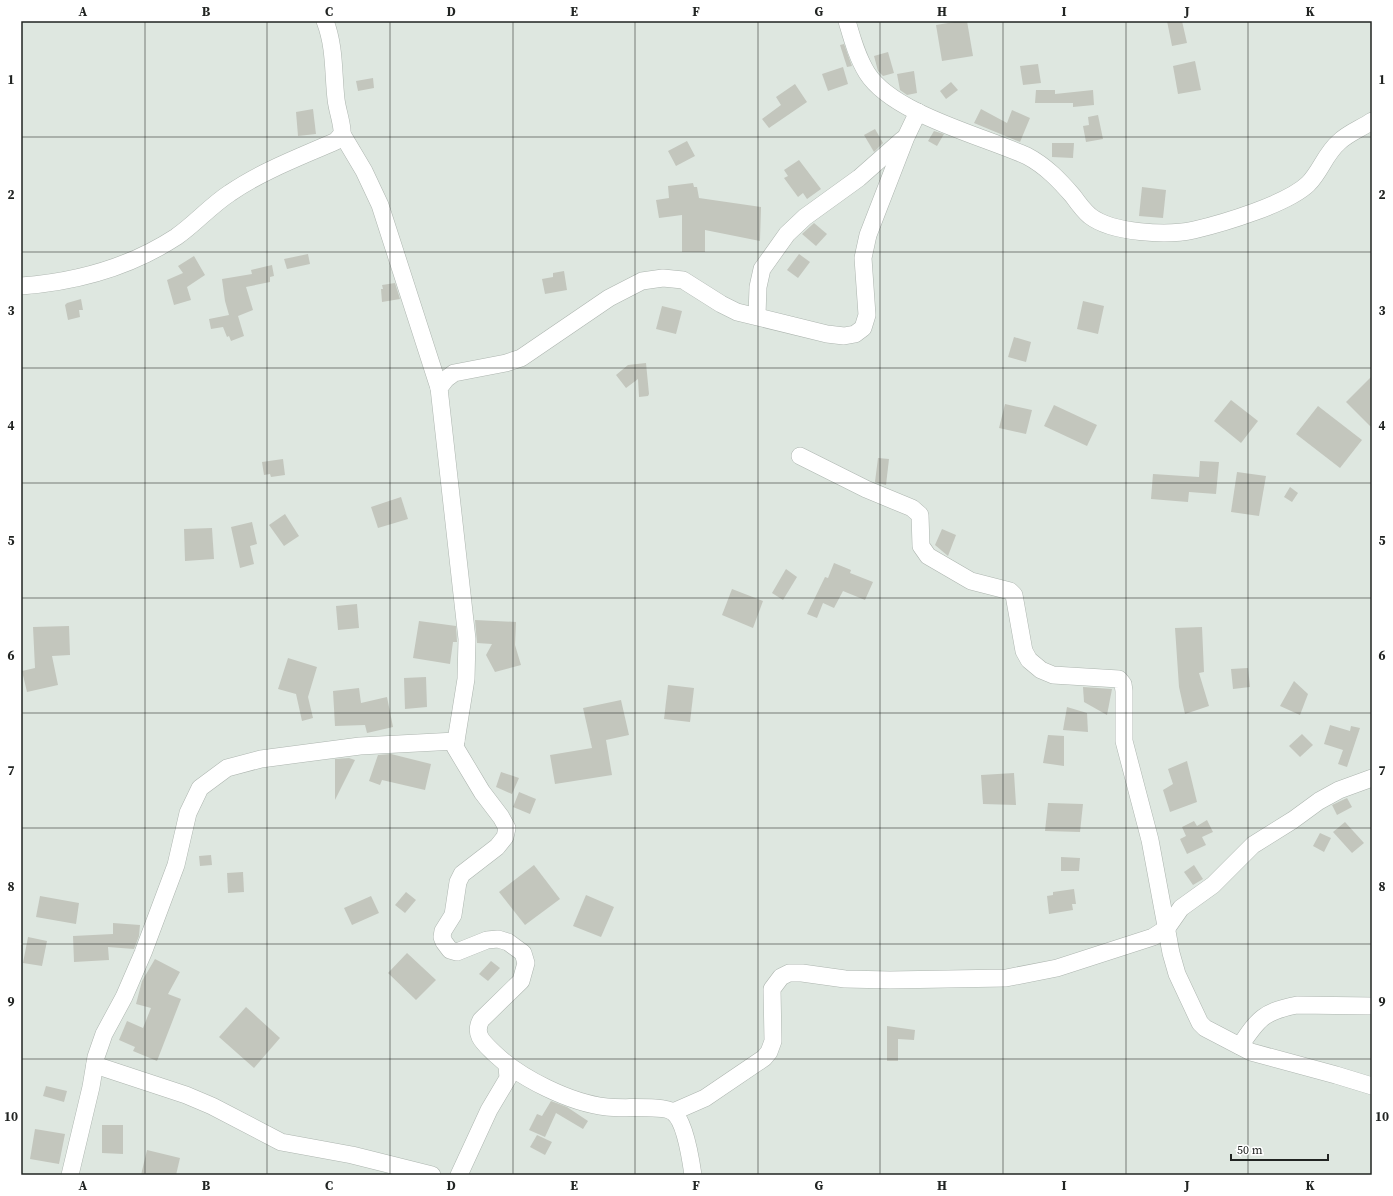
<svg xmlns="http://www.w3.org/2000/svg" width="1393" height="1196" font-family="'Source Serif 4',serif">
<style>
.building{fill:#c3c6bd}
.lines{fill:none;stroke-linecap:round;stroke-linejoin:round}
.minor-casing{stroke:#adb5af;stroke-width:18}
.minor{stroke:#fff;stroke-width:17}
.grid{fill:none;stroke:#212422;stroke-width:1;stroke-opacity:0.55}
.neatline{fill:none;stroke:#212422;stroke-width:1.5}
.grid-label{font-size:13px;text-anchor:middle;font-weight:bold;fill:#212422}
</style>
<rect width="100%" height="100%" fill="#dee7e0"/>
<!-- building -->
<g class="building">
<polygon points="960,21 967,21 973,56 942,61 936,25"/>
<polygon points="1167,21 1182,21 1187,43 1172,46"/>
<polygon points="844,44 852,66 847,67 840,45"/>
<polygon points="888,52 894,73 883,76 878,71 874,56"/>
<polygon points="1195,61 1201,90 1178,94 1173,66"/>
<polygon points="1038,64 1041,83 1023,85 1020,66"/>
<polygon points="843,67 848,84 828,91 822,74"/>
<polygon points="914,71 917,93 907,95 900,90 897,74"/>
<polygon points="373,78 374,88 358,91 356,81"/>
<polygon points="951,82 958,90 946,99 940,91"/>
<polygon points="795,84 807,102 769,128 762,119 781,105 776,97"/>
<polygon points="1036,90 1055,90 1055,94 1093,90 1094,105 1073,107 1073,103 1035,103"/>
<polygon points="313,109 316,134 298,136 296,112"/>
<polygon points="981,109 1007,123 1012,110 1030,118 1020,142 974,123"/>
<polygon points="1098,115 1103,139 1086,142 1083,126 1089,125 1088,117"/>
<polygon points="875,129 883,143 874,152 864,135"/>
<polygon points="934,131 944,134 937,146 928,141"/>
<polygon points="687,141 695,156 676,166 668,151"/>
<polygon points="1052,143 1074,143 1073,158 1052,157"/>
<polygon points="799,160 821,189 807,199 803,193 798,197 784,178 788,176 784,170"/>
<polygon points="693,183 694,187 697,187 699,198 761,207 760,241 705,230 705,252 682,252 682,215 659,218 656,200 669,198 668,186"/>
<polygon points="1142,187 1166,190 1163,218 1139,216"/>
<polygon points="814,223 827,234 816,246 802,234"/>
<polygon points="308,254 310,264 287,269 284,259"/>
<polygon points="799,254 810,262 798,278 787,270"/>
<polygon points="194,256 205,275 187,287 191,300 174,305 167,280 183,273 178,266"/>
<polygon points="272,265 274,276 270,277 270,282 246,287 253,310 238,316 244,336 231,341 229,336 227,337 223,327 211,329 209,319 229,315 225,301 222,279 252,274 251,270"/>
<polygon points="564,271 567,290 545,294 542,279 553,277 553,273"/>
<polygon points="395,283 400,299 382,302 381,289 383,289 382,285"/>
<polygon points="81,299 83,310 79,310 80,317 68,320 65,305 67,303"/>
<polygon points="1083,301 1104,306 1098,334 1077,329"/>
<polygon points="662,306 682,311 676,334 656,329"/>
<polygon points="1014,337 1031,342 1026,362 1008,357"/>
<polygon points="646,363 649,394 648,396 639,397 638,379 626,388 616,375 628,365"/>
<polygon points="1372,376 1372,428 1346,402"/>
<polygon points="1231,400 1258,421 1241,443 1214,421"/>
<polygon points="1005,404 1032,410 1026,434 999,428"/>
<polygon points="1054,405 1097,425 1087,446 1044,426"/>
<polygon points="1318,406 1362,440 1340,468 1296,434"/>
<polygon points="878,458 889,459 886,485 875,482"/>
<polygon points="283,459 285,475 271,477 270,474 264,475 262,462"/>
<polygon points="1200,461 1219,462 1216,494 1189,492 1188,502 1151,499 1153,474 1199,477"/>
<polygon points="1237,472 1266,476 1259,516 1231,512"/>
<polygon points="1290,487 1298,493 1292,502 1284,497"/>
<polygon points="401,497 408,519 378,528 371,507"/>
<polygon points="285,514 299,536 284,546 269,525"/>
<polygon points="252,522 257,544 250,546 254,564 240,568 231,527"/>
<polygon points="212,528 214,559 185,561 184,529"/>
<polygon points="942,529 956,535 948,556 935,545"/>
<polygon points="834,563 851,570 850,573 873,582 865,600 843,591 834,608 823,603 817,618 807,614 825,577 828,578"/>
<polygon points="786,569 797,577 783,600 772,593"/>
<polygon points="732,589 763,601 753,628 722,615"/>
<polygon points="357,604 359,628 338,630 336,606"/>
<polygon points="475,620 516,622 515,645 521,665 495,672 486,655 492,644 477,643"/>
<polygon points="419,621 456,626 457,642 453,642 450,664 413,658"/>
<polygon points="69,626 70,655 52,656 58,685 27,692 22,671 35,668 33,627"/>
<polygon points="1202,627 1204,672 1199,673 1209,706 1185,714 1179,687 1175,628"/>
<polygon points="288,658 317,667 308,697 313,718 302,721 296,694 278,689"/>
<polygon points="1248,668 1250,687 1233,689 1231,669"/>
<polygon points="426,677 427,707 405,709 404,678"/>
<polygon points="1294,681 1308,694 1300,715 1280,706"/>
<polygon points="668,685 694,688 690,722 664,719"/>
<polygon points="1083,687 1112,689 1107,715 1084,702"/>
<polygon points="359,688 361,703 387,697 393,727 367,733 365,725 335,726 333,691"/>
<polygon points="621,700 629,735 606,740 612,775 555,784 550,755 592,748 583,708"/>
<polygon points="1067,707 1087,713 1088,732 1063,730"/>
<polygon points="1330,725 1350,731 1351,726 1360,728 1347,767 1338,764 1343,750 1324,744"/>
<polygon points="1302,734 1313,745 1300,757 1289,746"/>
<polygon points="1048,735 1064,736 1064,766 1043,763"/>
<polygon points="391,754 431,764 425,790 382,780 380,785 369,781 378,755"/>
<polygon points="349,758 355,760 335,800 335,759"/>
<polygon points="1187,761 1197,802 1170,812 1163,790 1173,784 1168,769"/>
<polygon points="501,772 519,778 512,794 496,787"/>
<polygon points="1014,773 1016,805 983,804 981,775"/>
<polygon points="519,792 536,799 530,814 513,807"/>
<polygon points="1347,798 1352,807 1337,815 1332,805"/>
<polygon points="1048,803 1083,804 1080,832 1045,831"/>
<polygon points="1207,820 1213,832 1202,837 1206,845 1187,854 1180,839 1186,836 1182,827 1194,821 1197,826"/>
<polygon points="1345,822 1364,843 1352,853 1333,832"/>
<polygon points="1320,833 1331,838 1324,852 1313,846"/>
<polygon points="211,855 212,865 200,866 199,856"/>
<polygon points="1061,857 1080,858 1079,871 1061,871"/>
<polygon points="534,865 560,899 525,925 499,892"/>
<polygon points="1194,865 1203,879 1193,885 1184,872"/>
<polygon points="243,872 244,892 228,893 227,873"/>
<polygon points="1074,889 1076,904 1072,904 1073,910 1049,914 1047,896 1053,895 1053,892"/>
<polygon points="406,892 416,900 405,913 395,905"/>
<polygon points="586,895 614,907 601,937 573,926"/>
<polygon points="40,896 79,903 76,924 36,917"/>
<polygon points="371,896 379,913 352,925 344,908"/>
<polygon points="113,923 140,925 139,936 134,949 108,947 109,960 74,962 73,936 113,934"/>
<polygon points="28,937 47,941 42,966 23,963"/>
<polygon points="407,953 436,980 416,1000 388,973"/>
<polygon points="155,959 180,972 168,994 181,999 157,1061 133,1051 135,1047 119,1040 127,1021 143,1028 151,1008 136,1004 142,981"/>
<polygon points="491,961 500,968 488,981 479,974"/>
<polygon points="246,1007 280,1038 254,1068 219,1037"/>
<polygon points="887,1026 915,1030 914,1040 898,1039 898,1061 887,1061"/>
<polygon points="46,1086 67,1091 64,1102 43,1096"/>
<polygon points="551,1101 567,1107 588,1121 583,1129 556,1113 545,1137 529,1130 537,1114 542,1116"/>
<polygon points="102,1125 123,1125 123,1154 102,1153"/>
<polygon points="35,1129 65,1134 59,1164 30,1159"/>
<polygon points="537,1135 552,1142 545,1155 530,1147"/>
<polygon points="147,1150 180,1158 176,1175 141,1175"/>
</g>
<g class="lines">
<!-- minor casing -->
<g class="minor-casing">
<g id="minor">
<path d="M 847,21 C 852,38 857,57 867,73 C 893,114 983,136 1027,156 C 1046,166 1060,181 1073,196 C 1078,203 1084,211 1090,216 C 1112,233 1167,236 1194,230 C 1224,223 1287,204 1308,184 C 1321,171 1325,154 1339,142 C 1348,133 1362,128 1372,121"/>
<polyline points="342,134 364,171 380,205 439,388"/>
<path d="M 21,286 C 75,282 130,267 176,237 C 195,224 210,206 230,193 C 262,171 300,157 336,141 L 342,134 L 342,130 C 341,119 337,109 336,99 C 333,72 335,47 325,21"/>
<polyline points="757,315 758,287 762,269 787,234 805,217 859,178 902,140"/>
<polyline points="800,456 866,489 912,508 920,515 921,546 928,556 971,581 1010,591 1014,595 1024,651 1029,660 1041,670 1053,675 1119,679 1123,684 1124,691 1124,741 1150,840 1171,953 1177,974 1200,1023 1205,1028 1251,1052 1336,1075 1372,1086"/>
<path d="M 1240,1046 C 1258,1019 1264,1011 1297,1005 L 1372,1006"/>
<polyline points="95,1065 186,1095 212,1106 281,1142 352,1155 432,1175"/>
<polyline points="673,1112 705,1098 764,1058 769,1052 773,1041 772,989 781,977 789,973 802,973 845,979 890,980 1006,978 1057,968 1153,937 1167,928 1181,908 1213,885 1253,845 1293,820 1319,801 1339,790 1372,778"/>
<polyline points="70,1175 91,1087 96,1057 104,1034 124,997 143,953 176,865 188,813 200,788 227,768 261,759 360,746 456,741"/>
<polyline points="459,1175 489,1110 508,1078 507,1066"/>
<path d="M 693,1175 C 691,1161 685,1121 673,1112 C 663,1105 621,1109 607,1107 C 570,1103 520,1078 494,1053 C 484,1043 473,1035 481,1020 L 521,981 L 526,963 L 523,953 L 508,942 L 498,939 L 487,940 L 457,952 L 450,950 L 444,942 L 442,937 L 443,931 L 453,915 L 458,882 L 462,874 L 497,847 L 505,837 L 507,828 L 501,817 L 482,792 L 455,747 L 466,679 L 467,639 L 439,388 L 446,379 L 454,373 L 506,363 L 521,358 L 609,298 L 642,281 L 663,278 L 683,280 L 721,304 L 737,312 L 827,334 L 844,336 L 855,334 L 863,328 L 867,315 L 863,258 L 868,235 L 906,137 L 918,112"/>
</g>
</g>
<!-- minor -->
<use href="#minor" class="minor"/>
</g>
<!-- grid -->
<path class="grid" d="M 145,21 L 145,1175M 267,21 L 267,1175M 390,21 L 390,1175M 513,21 L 513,1175M 635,21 L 635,1175M 758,21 L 758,1175M 880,21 L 880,1175M 1003,21 L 1003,1175M 1126,21 L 1126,1175M 1248,21 L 1248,1175M 21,137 L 1372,137M 21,252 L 1372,252M 21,368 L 1372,368M 21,483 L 1372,483M 21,598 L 1372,598M 21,713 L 1372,713M 21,828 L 1372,828M 21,944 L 1372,944M 21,1059 L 1372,1059"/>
<!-- border -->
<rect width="1393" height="1196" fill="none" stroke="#ffffff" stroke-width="44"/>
<!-- scale -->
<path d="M1231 1154v6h97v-6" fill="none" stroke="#212422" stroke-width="2"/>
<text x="1237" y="1154" font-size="12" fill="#212422" stroke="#ffffff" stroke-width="3" paint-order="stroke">50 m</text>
<rect x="22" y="22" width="1349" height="1152" class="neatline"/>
<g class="grid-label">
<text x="83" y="16">A</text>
<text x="206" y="16">B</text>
<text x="329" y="16">C</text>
<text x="451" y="16">D</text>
<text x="574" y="16">E</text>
<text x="696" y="16">F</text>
<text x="819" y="16">G</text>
<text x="942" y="16">H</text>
<text x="1064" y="16">I</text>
<text x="1187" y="16">J</text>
<text x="1310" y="16">K</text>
<text x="11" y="84">1</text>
<text x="1382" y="84">1</text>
<text x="11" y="199">2</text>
<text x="1382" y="199">2</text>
<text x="11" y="315">3</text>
<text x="1382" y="315">3</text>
<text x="11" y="430">4</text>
<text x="1382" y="430">4</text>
<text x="11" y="545">5</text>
<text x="1382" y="545">5</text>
<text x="11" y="660">6</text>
<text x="1382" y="660">6</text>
<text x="11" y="775">7</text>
<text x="1382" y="775">7</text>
<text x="11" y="891">8</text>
<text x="1382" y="891">8</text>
<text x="11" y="1006">9</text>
<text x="1382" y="1006">9</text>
<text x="11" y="1121">10</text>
<text x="1382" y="1121">10</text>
<text x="83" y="1190">A</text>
<text x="206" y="1190">B</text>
<text x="329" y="1190">C</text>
<text x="451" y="1190">D</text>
<text x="574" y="1190">E</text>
<text x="696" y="1190">F</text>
<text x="819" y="1190">G</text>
<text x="942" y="1190">H</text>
<text x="1064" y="1190">I</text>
<text x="1187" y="1190">J</text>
<text x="1310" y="1190">K</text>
</g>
</svg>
